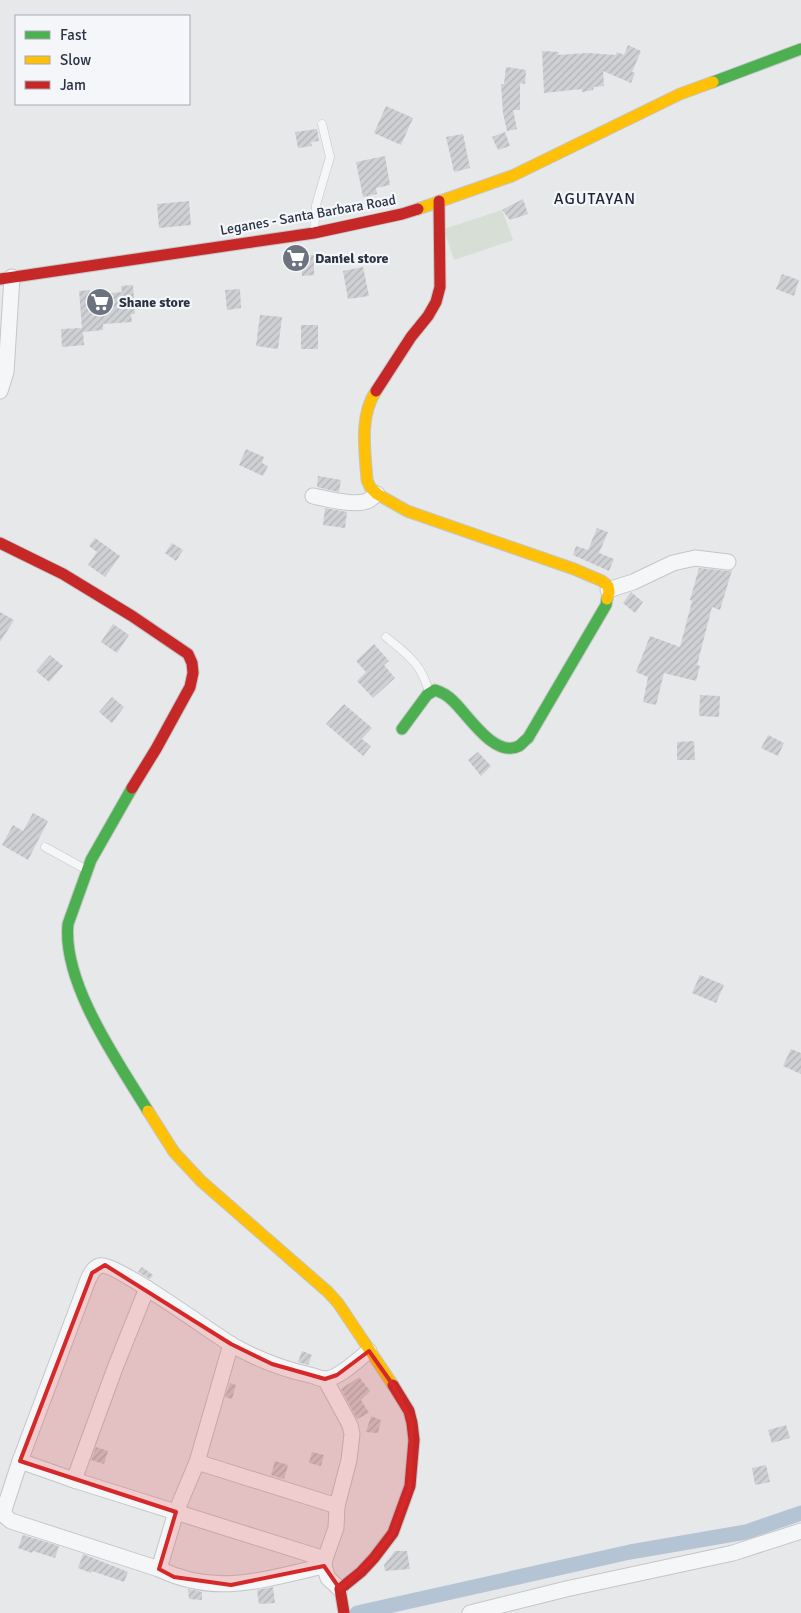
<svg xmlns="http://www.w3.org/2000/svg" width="801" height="1613" font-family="Signika,sans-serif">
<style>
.pitch{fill:#d6ded6}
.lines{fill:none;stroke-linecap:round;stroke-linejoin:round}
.canal{stroke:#b4c4d5;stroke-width:15}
.building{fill:url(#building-hatch)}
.lane-casing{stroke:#c4c6c8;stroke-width:9}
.street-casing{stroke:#c4c6c8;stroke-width:17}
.fast-casing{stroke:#c4c6c8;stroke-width:13}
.slow-casing{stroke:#c4c6c8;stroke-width:13}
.jam-casing{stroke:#c4c6c8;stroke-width:13}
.lane{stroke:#f5f6f7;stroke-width:8}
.street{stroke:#f5f6f7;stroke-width:15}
.fast{stroke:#4caf50;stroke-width:11}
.slow{stroke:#ffc107;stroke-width:11}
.jam{stroke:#c62828;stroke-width:11}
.marked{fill:#d62828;fill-opacity:0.2;stroke:#d62828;stroke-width:4;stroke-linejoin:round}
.labels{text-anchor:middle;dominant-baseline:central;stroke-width:4.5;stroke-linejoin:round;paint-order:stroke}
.street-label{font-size:14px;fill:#2b3445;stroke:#f4f6f9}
.poi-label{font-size:14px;font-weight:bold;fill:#2b3445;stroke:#f4f6f9;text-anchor:start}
.quarter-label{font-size:16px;letter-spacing:1px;fill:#1d2536;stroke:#f4f6f9}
</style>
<defs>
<pattern id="building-hatch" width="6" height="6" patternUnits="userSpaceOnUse" patternTransform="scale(1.25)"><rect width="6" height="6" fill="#ced0d3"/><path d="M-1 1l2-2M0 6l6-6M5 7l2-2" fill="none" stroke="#b1b3b6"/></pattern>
</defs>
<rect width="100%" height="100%" fill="#e6e8ea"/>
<!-- pitch -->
<polygon class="pitch" points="502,210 513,240 454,260 444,229"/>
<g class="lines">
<!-- canal -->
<polyline class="canal" points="357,1613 630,1552 746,1532 801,1513"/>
</g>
<!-- building -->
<g class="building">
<polygon points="628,45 641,51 632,72 635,73 631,83 603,71 604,86 594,87 593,90 582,92 582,89 544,93 542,51 559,52 558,55 588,53 616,55 617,52 624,55"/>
<polygon points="506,67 526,70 525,84 520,83 520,110 513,110 517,129 507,131 503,113 501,84 504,84"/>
<polygon points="386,106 413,118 401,145 374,133"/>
<polygon points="317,129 319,141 311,142 312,146 298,148 295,132"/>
<polygon points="505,132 510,146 498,150 492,137"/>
<polygon points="463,134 470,168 454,172 446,137"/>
<polygon points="385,156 390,185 376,188 377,194 363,197 356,162"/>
<polygon points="523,199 528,214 510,220 502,210"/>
<polygon points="189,201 191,225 159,228 157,204"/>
<polygon points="314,255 314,275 302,276 302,256"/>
<polygon points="363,267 369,296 348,299 343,271"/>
<polygon points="782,274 799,280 794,296 776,289"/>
<polygon points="133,285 135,314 131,314 132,322 103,324 103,330 83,332 84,345 62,347 61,329 82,328 79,291 90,290 90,295 122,292 121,286"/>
<polygon points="240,289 241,308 227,310 225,290"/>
<polygon points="260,315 282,317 278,349 256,346"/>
<rect x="301" y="325" width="17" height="24"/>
<polygon points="246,449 264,457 262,463 268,466 263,476 239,465"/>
<polygon points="318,476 341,480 339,492 317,487"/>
<polygon points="325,508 347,512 345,528 323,525"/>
<polygon points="597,528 608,532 599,553 614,559 609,571 573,555 576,546 588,550"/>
<polygon points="95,538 120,556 105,577 88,565 97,552 89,546"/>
<polygon points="172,543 183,550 176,561 165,553"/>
<polygon points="699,568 727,571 732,570 720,610 712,607 697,665 700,666 696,681 664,673 656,705 643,702 648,677 636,672 650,636 680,647 692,601 690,600"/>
<polygon points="631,592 643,602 635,613 623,603"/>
<polygon points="0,612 14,620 0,642"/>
<polygon points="113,624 129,635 117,653 101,642"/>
<polygon points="374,644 389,661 384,665 395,678 373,698 357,681 366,672 356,661"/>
<polygon points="50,655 63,666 49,682 36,671"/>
<polygon points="700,695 720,696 719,717 699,716"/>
<polygon points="112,697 124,707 112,723 99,712"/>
<polygon points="344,704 372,728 362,739 371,746 363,756 326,724"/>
<polygon points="768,735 784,743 778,756 761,748"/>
<polygon points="694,741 695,760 677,760 677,742"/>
<polygon points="478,752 491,766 481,776 468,760"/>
<polygon points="33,813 48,821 28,860 2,845 13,825 23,831"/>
<polygon points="700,975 724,985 716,1003 692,993"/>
<polygon points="791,1049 801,1053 801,1074 783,1066"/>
<polygon points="142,1267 153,1275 150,1279 138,1272"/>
<polygon points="302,1351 312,1355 308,1365 298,1362"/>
<polygon points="359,1377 370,1391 361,1400 369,1413 357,1419 341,1389"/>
<polygon points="230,1383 236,1385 232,1399 225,1397"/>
<polygon points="371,1416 381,1420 378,1433 366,1432"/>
<polygon points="786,1425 790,1438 772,1443 768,1430"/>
<polygon points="96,1447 108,1451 104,1464 91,1460"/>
<polygon points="312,1452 324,1455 321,1466 309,1463"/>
<polygon points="275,1461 288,1465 284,1479 271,1475"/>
<polygon points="766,1465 770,1482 755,1485 752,1468"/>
<polygon points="23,1535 59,1546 55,1558 33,1551 32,1553 18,1548"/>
<polygon points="395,1551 407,1551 410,1569 385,1571 384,1565"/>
<polygon points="83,1554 128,1572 124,1582 92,1571 91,1573 78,1568"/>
<polygon points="273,1587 275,1603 259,1604 257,1590"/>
<polygon points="188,1589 202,1592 202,1600 189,1599"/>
</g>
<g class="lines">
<!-- lane casing -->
<g class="lane-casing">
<g id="lane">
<polyline points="314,232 316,205 330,157 322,124"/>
<path d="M 386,637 C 408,655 421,663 429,692"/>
<polyline points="45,847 85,869"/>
</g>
</g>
<!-- street casing -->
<g class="street-casing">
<g id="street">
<polyline points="0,391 6,372 12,277"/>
<path d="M 313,496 C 326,499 356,506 367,501 C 370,500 374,496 377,494"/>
<polyline points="608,590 633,582 673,563 695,558 728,562"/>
<polyline points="325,1379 350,1425 352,1434 349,1460 337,1506 336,1528 325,1559 324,1566 328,1578 340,1589"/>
<polyline points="20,1461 74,1480 325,1559"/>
<polyline points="197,1462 337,1506"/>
<polyline points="74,1480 115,1368 147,1288"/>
<path d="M 324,1566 C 264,1579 217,1597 159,1569 L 11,1521 L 5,1516 L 4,1510 L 20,1461 L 82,1296 C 86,1287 89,1270 99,1266 C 113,1260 213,1334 232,1345 C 257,1359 282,1369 310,1375 C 315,1376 320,1379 325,1379 C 339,1379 358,1359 369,1351"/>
<polyline points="159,1569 176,1512 197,1462 231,1344"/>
<polyline points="470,1613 566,1589 733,1553 801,1531"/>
</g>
</g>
<!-- fast casing -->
<g class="fast-casing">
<g id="fast">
<polyline points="713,82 801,49"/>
<path d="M 402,729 L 427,695 L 435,690 C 441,692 447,695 452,700 C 467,713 494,759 519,746 C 522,744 525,740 528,738 L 606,605 L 607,599"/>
<path d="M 132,788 L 91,860 L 68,924 C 62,983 118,1062 148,1111"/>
</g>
</g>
<!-- slow casing -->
<g class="slow-casing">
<g id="slow">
<polyline points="418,209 512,176 680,94 713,82"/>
<path d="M 376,391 C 359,416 365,451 367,480 L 370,487 L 377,494 L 407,511 L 574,569 L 602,581 L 608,586 L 609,592 L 607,599"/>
<polyline points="148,1111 174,1152 201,1181 328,1292 338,1303 393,1385"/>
</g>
</g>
<!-- jam casing -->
<g class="jam-casing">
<g id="jam">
<polyline points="0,279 314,233 402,214 418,209"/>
<polyline points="376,391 411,337 428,316 436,302 440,287 439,201"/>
<polyline points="0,543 63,574 132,616 188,654 192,663 193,673 190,687 156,749 132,788"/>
<polyline points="344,1613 340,1589 361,1572 374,1558 393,1533 410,1486 414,1440 412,1423 409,1411 393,1385"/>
</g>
</g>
<!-- lane -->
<use href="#lane" class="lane"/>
<!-- street -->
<use href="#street" class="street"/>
<!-- fast -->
<use href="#fast" class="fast"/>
<!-- slow -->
<use href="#slow" class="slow"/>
<!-- jam -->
<use href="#jam" class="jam"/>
</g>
<!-- marked area -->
<path class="marked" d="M 105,1265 L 231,1344 L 272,1364 L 325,1379 L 337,1375 L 369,1351 L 393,1385 L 412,1423 L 410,1486 L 393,1533 L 374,1558 L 340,1589 L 324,1566 L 231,1585 L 174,1577 L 159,1569 L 176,1512 L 20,1461 L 92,1273 Z"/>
<!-- icons -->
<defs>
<g id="supermarket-disc" transform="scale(1.4375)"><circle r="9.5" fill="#6c737f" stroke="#f4f6f9"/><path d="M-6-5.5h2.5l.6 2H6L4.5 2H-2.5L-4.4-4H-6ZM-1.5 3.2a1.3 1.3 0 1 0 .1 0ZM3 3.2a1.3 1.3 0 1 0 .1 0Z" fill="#fff"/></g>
</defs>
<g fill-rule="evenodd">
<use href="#supermarket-disc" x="296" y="258"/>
<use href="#supermarket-disc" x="100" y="302"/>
</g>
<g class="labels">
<!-- street labels -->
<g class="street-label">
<text transform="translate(308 215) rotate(-10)">Leganes - Santa Barbara Road</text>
</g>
<!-- poi labels -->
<g class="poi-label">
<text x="315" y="258">Daniel store</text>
<text x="119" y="302">Shane store</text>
</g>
<!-- quarter labels -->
<g class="quarter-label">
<text x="595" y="199">AGUTAYAN</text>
</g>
</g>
<!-- legend -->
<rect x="15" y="15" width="175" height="90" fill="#f4f6f9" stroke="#a4a8b1"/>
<rect x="25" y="31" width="25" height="8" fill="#4caf50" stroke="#a4a8b1"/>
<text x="60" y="40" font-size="15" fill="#2b3445">Fast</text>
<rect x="25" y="56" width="25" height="8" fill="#ffc107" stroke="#a4a8b1"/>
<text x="60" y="65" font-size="15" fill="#2b3445">Slow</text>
<rect x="25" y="81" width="25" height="8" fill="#c62828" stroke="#a4a8b1"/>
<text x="60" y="90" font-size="15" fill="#2b3445">Jam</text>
</svg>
